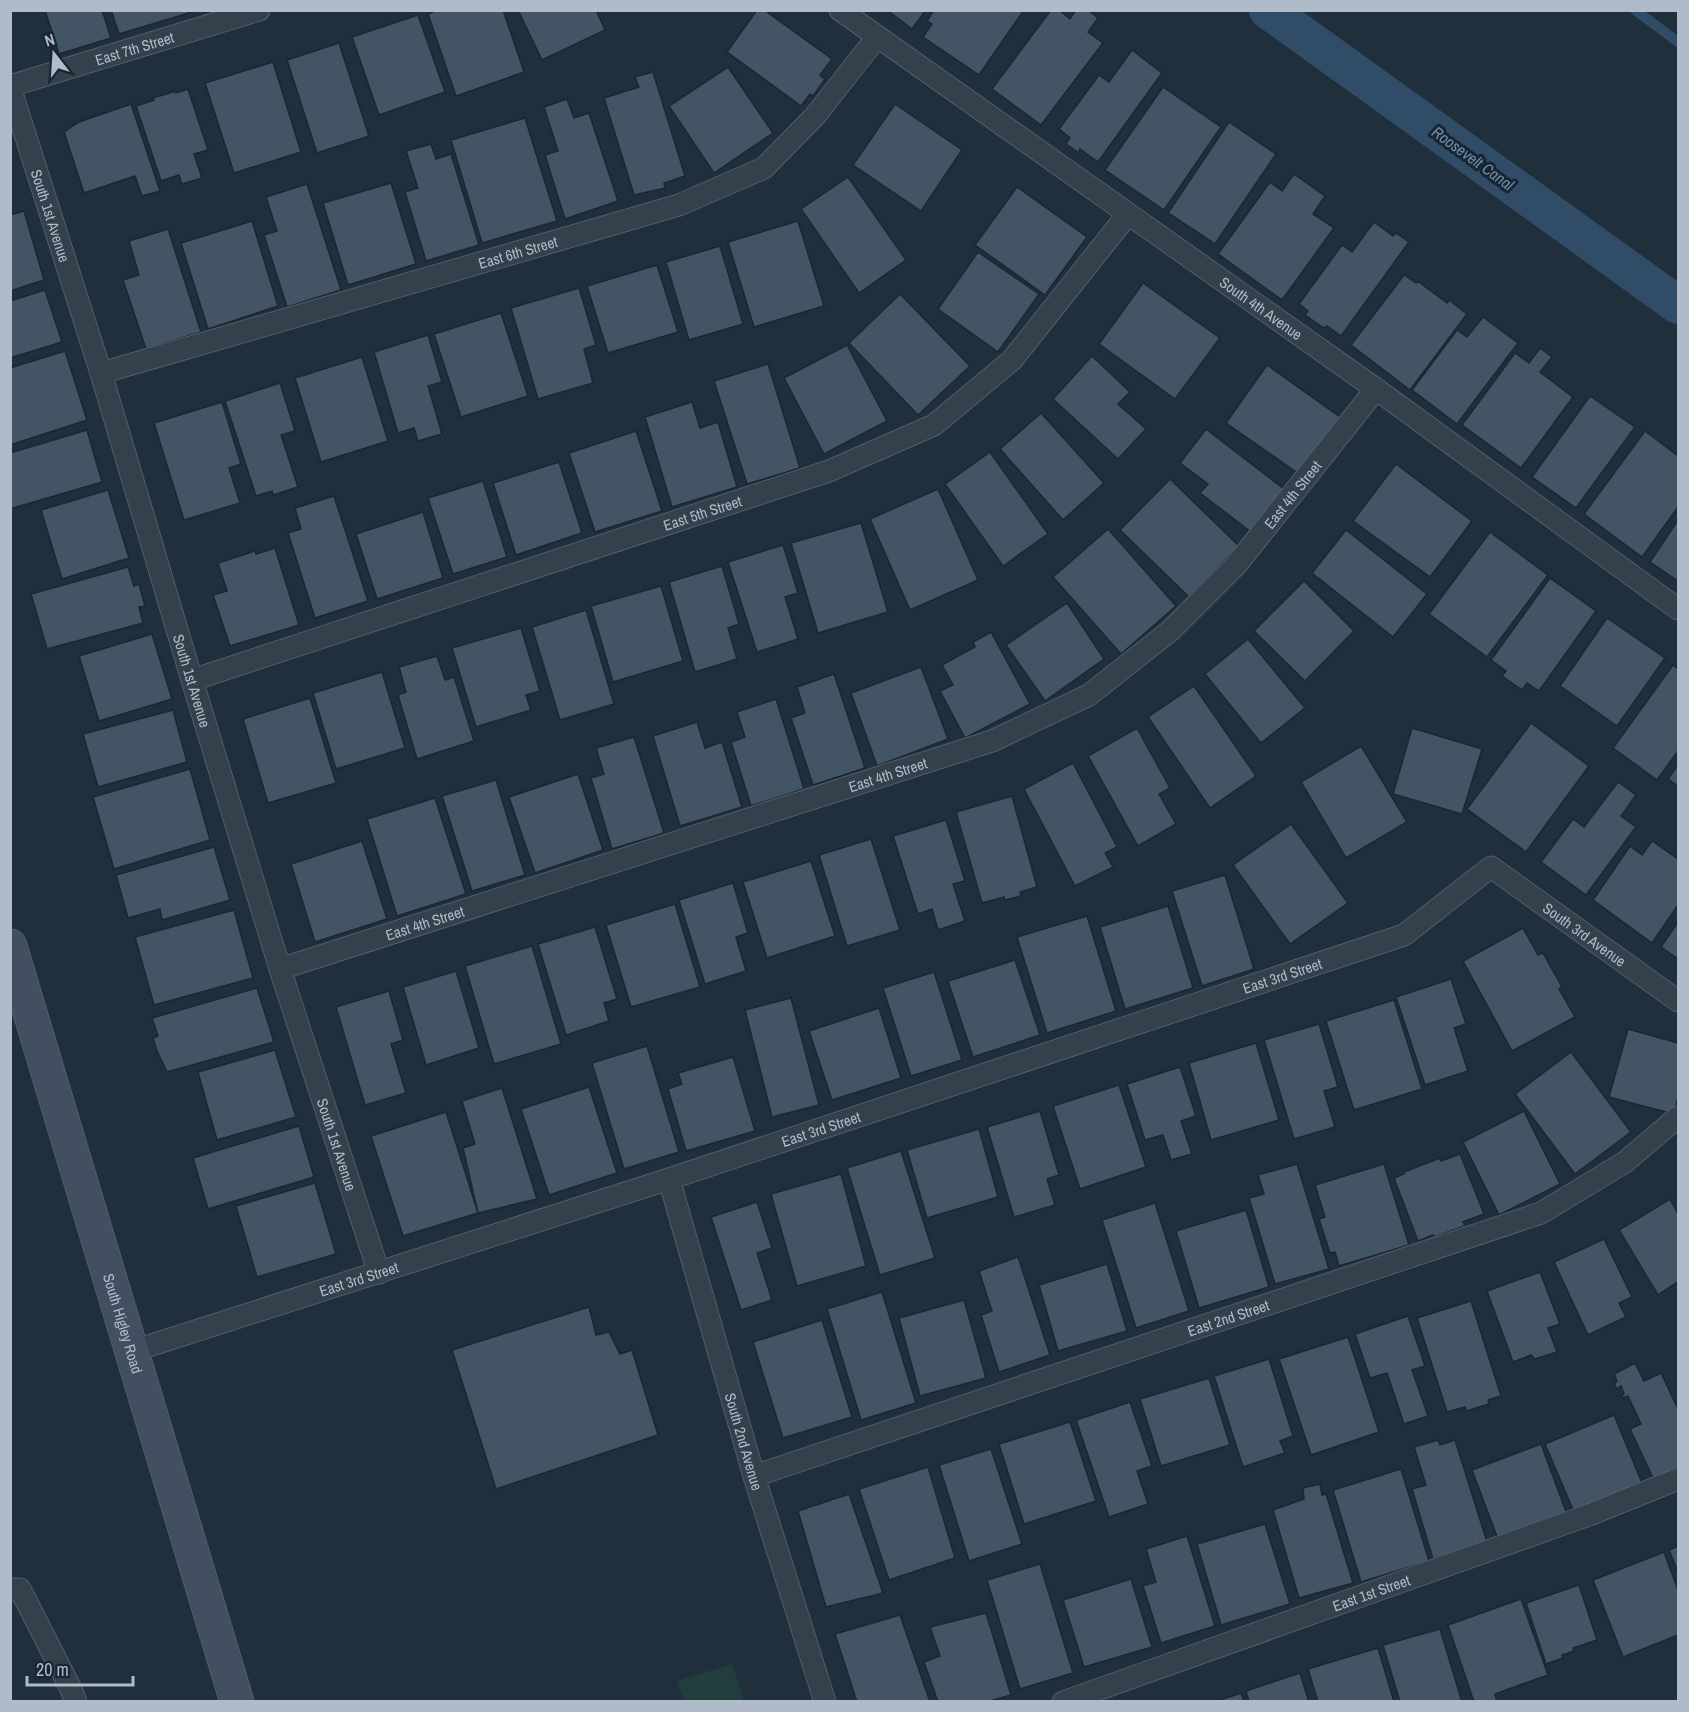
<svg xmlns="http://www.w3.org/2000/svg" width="1689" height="1712" font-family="'Archivo Narrow',sans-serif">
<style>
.pitch{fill:#223d3d}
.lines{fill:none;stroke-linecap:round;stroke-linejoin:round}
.stream{stroke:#314c66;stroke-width:10}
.canal{stroke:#314c66;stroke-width:38}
.building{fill:#435464;stroke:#1b2733;stroke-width:1.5}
.lane-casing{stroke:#525e6a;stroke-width:23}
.secondary-casing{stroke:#525e6a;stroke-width:35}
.lane{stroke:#34404c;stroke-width:21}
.secondary{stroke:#414f60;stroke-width:33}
.labels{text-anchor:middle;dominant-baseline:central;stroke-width:6;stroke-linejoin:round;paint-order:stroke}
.street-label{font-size:15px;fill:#afbbc9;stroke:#192531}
.water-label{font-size:16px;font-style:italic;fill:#6c8faf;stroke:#192531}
</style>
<rect width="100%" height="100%" fill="#202f3c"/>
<!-- pitch -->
<polygon class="pitch" points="732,1664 744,1701 684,1701 677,1681"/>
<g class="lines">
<!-- stream -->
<polyline class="stream" points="1635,10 1678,42"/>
<!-- canal -->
<polyline class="canal" points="1268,10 1678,305"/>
</g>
<!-- building -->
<g class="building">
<polygon points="45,10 102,10 111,38 59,54"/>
<polygon points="111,10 189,10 189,13 119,34"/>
<polygon points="437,10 503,10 524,72 456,96 428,14"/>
<polygon points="518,10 596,10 605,30 542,60"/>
<polygon points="757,10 764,10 832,59 820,75 825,79 813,96 810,94 801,106 727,52"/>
<polygon points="887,10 926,10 912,29"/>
<polygon points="934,10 1024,10 979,75 923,37 932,24 927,21"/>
<polygon points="1051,10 1059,10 1070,19 1076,10 1088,10 1098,18 1088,32 1103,43 1041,125 992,89"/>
<polygon points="418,15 445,92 379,115 352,37"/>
<polygon points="339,43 369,136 317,153 287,60"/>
<polygon points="1132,50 1162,73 1098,162 1080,149 1079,153 1066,144 1070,138 1059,129 1099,75 1109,82"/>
<polygon points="273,62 301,152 234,173 205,83"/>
<polygon points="728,67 773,133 714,173 669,106"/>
<polygon points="653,72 685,176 664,183 665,188 634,195 604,98 639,87 635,77"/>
<polygon points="1163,87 1221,127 1164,210 1105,170"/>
<polygon points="188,89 208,150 194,154 202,178 182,184 179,175 161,181 136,106 154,100 153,98 176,91 176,93"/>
<polygon points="567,99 574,118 589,113 618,201 565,219 545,155 558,151 544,107"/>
<polygon points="131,104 160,191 142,196 135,176 84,193 64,132 79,122"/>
<polygon points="895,104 962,150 921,211 853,165"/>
<polygon points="525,118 557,221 482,243 451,140"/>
<polygon points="1229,122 1276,154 1215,244 1168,213"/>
<polygon points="431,144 436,159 451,154 479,245 426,261 405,192 418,188 406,151"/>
<polygon points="1294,174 1325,196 1313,214 1334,228 1282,300 1218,254 1270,182 1282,191"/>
<polygon points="848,177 906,260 859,293 801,209"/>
<polygon points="391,183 416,264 348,285 323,203"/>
<polygon points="307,184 341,290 287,307 264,235 277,231 266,197"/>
<polygon points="1017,187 1087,237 1045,295 975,245"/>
<polygon points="24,211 44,280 10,291 10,215"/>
<polygon points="252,221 278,306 208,329 181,243"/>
<polygon points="798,221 824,306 754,327 728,242"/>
<polygon points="1374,222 1393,236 1396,233 1409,242 1341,336 1327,326 1324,328 1305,315 1308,311 1299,304 1342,245 1352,252"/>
<polygon points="168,229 201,332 146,349 123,280 139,275 129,241"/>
<polygon points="720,246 743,324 689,340 666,262"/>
<polygon points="978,252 1039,294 998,352 938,309"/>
<polygon points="657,265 678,332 608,353 587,286"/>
<polygon points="1404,275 1416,283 1419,282 1447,303 1449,300 1467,314 1410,390 1351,345"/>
<polygon points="1143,283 1220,338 1175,399 1099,344"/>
<polygon points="579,288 596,345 584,349 593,383 538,399 511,308"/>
<polygon points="45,290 62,342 10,358 10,301"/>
<polygon points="900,294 970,366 918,415 849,343"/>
<polygon points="501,313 528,396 461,417 434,334"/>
<polygon points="1483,317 1518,343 1457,424 1412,390 1457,330 1467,337"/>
<polygon points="428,335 442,382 428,386 442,434 418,441 414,428 398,433 374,352"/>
<polygon points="847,345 887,421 824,454 784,378"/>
<polygon points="1540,348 1552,357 1540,372 1573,397 1521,468 1462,425 1515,353 1529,363"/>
<polygon points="65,351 87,420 10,445 10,368"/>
<polygon points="1092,356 1130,392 1118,404 1146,429 1118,459 1053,399"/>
<polygon points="362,357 388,441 321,462 295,378"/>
<polygon points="768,364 800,468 747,484 714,381"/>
<polygon points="1267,365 1340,417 1299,474 1226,423"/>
<polygon points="280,383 295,431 281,435 298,487 273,495 272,491 256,496 225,401"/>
<polygon points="1590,396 1635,427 1576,508 1532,477"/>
<polygon points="222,402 241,464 229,468 240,503 184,520 154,423"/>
<polygon points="692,402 700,428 718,422 737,487 672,507 645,417"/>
<polygon points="1041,413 1104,483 1063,520 1000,449"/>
<polygon points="1206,429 1284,489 1251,532 1200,493 1208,484 1180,463"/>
<polygon points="87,430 102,482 10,509 10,453"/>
<polygon points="636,431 662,511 595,532 569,453"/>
<polygon points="1645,431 1678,456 1678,507 1642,557 1584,514"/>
<polygon points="990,452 1048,534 1003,566 945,484"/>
<polygon points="559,462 582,533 516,555 493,483"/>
<polygon points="1396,464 1472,521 1430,577 1353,521"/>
<polygon points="1170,479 1239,546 1189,597 1120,530"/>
<polygon points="483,481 507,557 453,574 428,498"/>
<polygon points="938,489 978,580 910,610 870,519"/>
<polygon points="108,490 129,558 62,579 41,510"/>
<polygon points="334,496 368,601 315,618 288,533 301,529 295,508"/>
<polygon points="423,512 443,578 377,599 356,534"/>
<polygon points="1678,520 1678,581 1650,562"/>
<polygon points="861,523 888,612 818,633 791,543"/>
<polygon points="1108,529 1176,606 1121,654 1053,577"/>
<polygon points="1346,530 1427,594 1393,637 1312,573"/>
<polygon points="1490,532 1548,575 1487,657 1429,614"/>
<polygon points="783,545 798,593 785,597 798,639 757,652 728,562"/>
<polygon points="275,548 299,625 230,646 213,595 227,591 218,563 255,551 256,554"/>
<polygon points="722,566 739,624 728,628 737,659 695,672 669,582"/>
<polygon points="128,567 134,586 139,584 145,606 139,607 143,623 47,649 31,594"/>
<polygon points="1550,578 1596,611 1539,691 1527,683 1522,690 1502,676 1506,671 1491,660"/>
<polygon points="1304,581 1354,631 1305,681 1254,631"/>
<polygon points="661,586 683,661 613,682 591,606"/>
<polygon points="1067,603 1104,659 1045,701 1006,645"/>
<polygon points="586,610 614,704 560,720 532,627"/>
<polygon points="1607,618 1665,658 1617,726 1560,686"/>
<polygon points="521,628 540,691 526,695 531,710 476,727 452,648"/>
<polygon points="991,632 1030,704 965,738 940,691 953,685 942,665 975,647 973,642"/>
<polygon points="152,634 172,699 99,721 79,656"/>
<polygon points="1248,639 1305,708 1261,743 1205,674"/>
<polygon points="437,656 445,680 454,677 474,741 417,759 398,695 406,692 399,667"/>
<polygon points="1673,665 1678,669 1678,751 1657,780 1613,748"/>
<polygon points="921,667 948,739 877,766 851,693"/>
<polygon points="382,672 405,748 336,769 313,693"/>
<polygon points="834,674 865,768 813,785 791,718 805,713 797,687"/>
<polygon points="1194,686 1256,776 1210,808 1148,717"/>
<polygon points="310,698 336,783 268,803 243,719"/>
<polygon points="776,699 804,789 751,806 731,742 745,737 737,712"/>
<polygon points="173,710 187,762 98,787 83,734"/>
<polygon points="697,722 705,748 722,742 742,807 680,826 653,736"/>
<polygon points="1531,723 1589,766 1526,852 1467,809"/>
<polygon points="1137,728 1170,788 1159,794 1176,824 1138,846 1088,756"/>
<polygon points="1412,728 1482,749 1462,814 1393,794"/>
<polygon points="634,737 664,833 612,849 591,778 604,774 596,748"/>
<polygon points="1361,746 1407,822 1346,858 1301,782"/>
<polygon points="1073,763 1117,847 1105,853 1113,867 1075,886 1024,789"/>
<polygon points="1678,765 1678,786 1668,779"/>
<polygon points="190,769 210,840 114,869 93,797"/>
<polygon points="578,774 603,850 535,873 509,797"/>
<polygon points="496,780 525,875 472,891 442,796"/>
<polygon points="1618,782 1636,795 1621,816 1636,827 1586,895 1541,862 1573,819 1584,827"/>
<polygon points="1012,796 1037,887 1020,892 1021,896 1005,900 1004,897 982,903 956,812"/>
<polygon points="435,798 466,894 397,916 367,819"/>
<polygon points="946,820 965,881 953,884 965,921 938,930 932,909 918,914 893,836"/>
<polygon points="1291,824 1348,903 1290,944 1233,865"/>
<polygon points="871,839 900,930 847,946 819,855"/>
<polygon points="362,841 387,919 315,942 291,864"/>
<polygon points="1652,841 1678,859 1678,905 1652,943 1593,900 1630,846 1642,855"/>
<polygon points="214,847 230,900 162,920 160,909 128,918 116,875"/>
<polygon points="811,861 835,936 767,958 743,882"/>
<polygon points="1225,875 1254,969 1202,986 1172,891"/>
<polygon points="733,883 748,933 736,937 746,971 705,984 679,900"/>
<polygon points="675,904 700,987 631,1007 606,925"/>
<polygon points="1168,906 1193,988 1125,1009 1100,927"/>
<polygon points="234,910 253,978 154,1005 135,937"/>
<polygon points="1087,916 1116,1011 1047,1033 1017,937"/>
<polygon points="1678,922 1678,959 1661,947"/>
<polygon points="595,927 617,999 604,1003 609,1021 566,1035 538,944"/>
<polygon points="1523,928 1538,955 1543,953 1562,987 1559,989 1575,1017 1512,1051 1463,961"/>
<polygon points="532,946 561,1044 494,1064 465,966"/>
<polygon points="1015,960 1040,1035 973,1057 948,981"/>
<polygon points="456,971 479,1048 426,1065 403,987"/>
<polygon points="934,972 962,1060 911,1076 883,988"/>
<polygon points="1451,979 1466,1024 1454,1028 1468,1071 1425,1085 1396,997"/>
<polygon points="257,988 274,1042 167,1072 157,1051 153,1038 158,1036 152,1018"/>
<polygon points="389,991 403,1040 391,1044 406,1093 365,1105 336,1007"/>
<polygon points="791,998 819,1105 772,1117 745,1010"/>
<polygon points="1394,1000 1422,1089 1354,1110 1326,1021"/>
<polygon points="879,1008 901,1078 832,1100 809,1031"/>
<polygon points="1319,1024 1338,1087 1324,1091 1335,1127 1294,1139 1264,1040"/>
<polygon points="1628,1029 1678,1043 1678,1098 1674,1114 1609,1097"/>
<polygon points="1256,1043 1279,1120 1211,1140 1189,1063"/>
<polygon points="647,1046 679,1152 624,1169 592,1063"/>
<polygon points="275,1050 296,1117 217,1140 198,1072"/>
<polygon points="1571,1052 1631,1132 1575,1174 1515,1094"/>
<polygon points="733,1057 755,1131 686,1151 668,1089 682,1084 678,1073"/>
<polygon points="1180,1067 1196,1116 1181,1121 1192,1154 1171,1160 1163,1135 1145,1140 1127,1084"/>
<polygon points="1119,1085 1146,1167 1080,1189 1053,1106"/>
<polygon points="589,1087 617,1173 549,1195 521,1109"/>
<polygon points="502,1088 537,1199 478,1213 463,1148 475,1144 462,1101"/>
<polygon points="1040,1111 1059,1175 1047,1179 1055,1205 1014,1217 987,1127"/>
<polygon points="1524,1111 1560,1184 1499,1215 1463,1142"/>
<polygon points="446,1112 478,1213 403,1236 371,1136"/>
<polygon points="299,1126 314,1177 208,1209 193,1158"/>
<polygon points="979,1129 998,1197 927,1218 907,1150"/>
<polygon points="901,1151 935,1258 880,1275 847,1168"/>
<polygon points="1460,1154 1484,1214 1463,1222 1465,1226 1434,1237 1433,1235 1418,1241 1394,1178 1404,1174 1404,1172 1440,1158 1441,1161"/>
<polygon points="1297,1164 1329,1269 1275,1284 1249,1198 1264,1194 1258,1175"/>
<polygon points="1384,1164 1409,1245 1339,1266 1335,1252 1330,1253 1319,1219 1325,1217 1315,1185"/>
<polygon points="841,1174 866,1266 797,1286 771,1194"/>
<polygon points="315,1183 336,1254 257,1277 236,1206"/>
<polygon points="1670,1199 1678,1214 1678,1282 1658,1295 1619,1230"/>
<polygon points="757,1202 772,1248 757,1253 772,1300 741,1310 711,1217"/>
<polygon points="1155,1203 1189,1311 1136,1328 1102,1220"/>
<polygon points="1246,1210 1269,1287 1199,1308 1176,1231"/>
<polygon points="1604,1239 1632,1297 1619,1303 1626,1317 1588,1335 1554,1262"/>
<polygon points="1018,1257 1050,1355 999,1372 981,1315 992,1311 979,1271"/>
<polygon points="1107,1264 1127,1331 1058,1351 1039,1285"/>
<polygon points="1540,1272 1560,1324 1548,1328 1557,1352 1535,1359 1531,1355 1513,1362 1487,1291"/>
<polygon points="882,1292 916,1403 861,1420 827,1309"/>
<polygon points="964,1300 986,1378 920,1396 899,1318"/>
<polygon points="1471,1301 1501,1396 1488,1400 1489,1404 1466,1411 1465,1407 1447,1412 1417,1318"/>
<polygon points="589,1307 596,1335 609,1332 620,1354 632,1350 658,1435 496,1489 452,1350"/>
<polygon points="1408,1316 1425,1366 1412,1370 1428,1416 1404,1424 1387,1373 1370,1378 1355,1334"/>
<polygon points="822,1320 852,1417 783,1438 753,1342"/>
<polygon points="1348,1337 1379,1432 1311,1455 1279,1359"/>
<polygon points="1269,1359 1293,1436 1280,1441 1285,1453 1243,1467 1214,1376"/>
<polygon points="1635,1363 1644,1381 1661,1373 1678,1409 1678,1468 1654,1480 1630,1429 1641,1424 1628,1396 1623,1398 1622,1395 1624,1394 1621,1386 1617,1389 1614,1384 1617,1381 1614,1374"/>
<polygon points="1209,1378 1230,1445 1161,1466 1140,1399"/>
<polygon points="1130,1402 1152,1466 1137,1471 1148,1504 1109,1517 1076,1420"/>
<polygon points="1614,1415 1642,1483 1574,1512 1545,1444"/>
<polygon points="1070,1422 1096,1501 1024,1524 999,1444"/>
<polygon points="1438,1440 1440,1445 1455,1440 1487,1542 1433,1559 1412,1489 1426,1485 1414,1447"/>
<polygon points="1541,1444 1568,1517 1499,1542 1472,1470"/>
<polygon points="991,1449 1022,1544 969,1561 939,1465"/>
<polygon points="928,1467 955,1558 889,1580 859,1489"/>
<polygon points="1401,1469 1429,1561 1361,1582 1333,1490"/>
<polygon points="1320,1484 1322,1495 1326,1494 1353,1583 1299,1598 1273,1510 1304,1499 1303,1488"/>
<polygon points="849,1494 883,1593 826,1607 798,1511"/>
<polygon points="1265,1524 1290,1604 1221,1625 1197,1544"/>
<polygon points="1187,1536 1215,1626 1161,1643 1143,1586 1156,1582 1146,1549"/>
<polygon points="1678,1546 1678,1572 1669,1550"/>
<polygon points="1664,1552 1678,1590 1678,1635 1623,1657 1593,1580"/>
<polygon points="1040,1564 1073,1673 1020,1689 987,1580"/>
<polygon points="1131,1579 1152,1647 1084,1667 1063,1600"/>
<polygon points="1579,1585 1597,1640 1573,1648 1574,1651 1562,1655 1563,1658 1546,1664 1526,1603"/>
<polygon points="1521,1599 1548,1675 1495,1694 1497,1702 1474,1702 1448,1625"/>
<polygon points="986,1613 1011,1695 986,1702 938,1702 924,1662 940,1656 930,1627"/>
<polygon points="900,1615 930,1702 857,1702 835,1634"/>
<polygon points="1440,1629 1462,1702 1400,1702 1383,1645"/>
<polygon points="1378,1648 1394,1702 1318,1702 1308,1669"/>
<polygon points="1300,1673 1309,1702 1249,1702 1246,1691"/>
<polygon points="1241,1693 1244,1702 1214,1702"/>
</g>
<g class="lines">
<!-- lane casing -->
<g class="lane-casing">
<g id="lane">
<path id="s1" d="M 840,10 L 1376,389 L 1678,609"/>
<path id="s2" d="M 10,86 L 259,10"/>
<path id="s3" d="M 10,87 L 101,373 L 192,680 L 280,969 L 379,1273"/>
<path id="s4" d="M 101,373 L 679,205 L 764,168 L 815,116 L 877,37"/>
<path id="s5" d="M 192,680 L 829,471 L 934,425 L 1012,360 L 1128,214"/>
<path id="s6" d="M 280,969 L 992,741 L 1089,695 L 1170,631 L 1237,564 L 1376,389"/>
<path id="s7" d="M 669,1179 L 754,1476 L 825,1702"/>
<path id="s8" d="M 133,1351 L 669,1179 L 1404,935 L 1491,867 L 1678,1001"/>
<path id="s9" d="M 754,1476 L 1541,1213 L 1625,1162 L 1678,1117"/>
<polyline points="10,1589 20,1589 71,1689 76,1702"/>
<path id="s10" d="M 1063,1702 L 1589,1515 L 1678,1479"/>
</g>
</g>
<!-- secondary casing -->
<g class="secondary-casing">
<g id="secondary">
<path id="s11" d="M 10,946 L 237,1702"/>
</g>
</g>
<!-- lane -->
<use href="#lane" class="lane"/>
<!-- secondary -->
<use href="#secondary" class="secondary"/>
</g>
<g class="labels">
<!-- street labels -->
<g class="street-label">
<text stroke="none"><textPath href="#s2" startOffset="130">East 7th Street</textPath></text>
<text stroke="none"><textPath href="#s3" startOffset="135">South 1st Avenue</textPath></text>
<text stroke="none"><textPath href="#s4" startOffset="434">East 6th Street</textPath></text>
<text stroke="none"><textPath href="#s1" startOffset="516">South 4th Avenue</textPath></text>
<text stroke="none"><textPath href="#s6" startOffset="1142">East 4th Street</textPath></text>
<text stroke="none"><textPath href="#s5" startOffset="537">East 5th Street</textPath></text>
<text stroke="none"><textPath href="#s3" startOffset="621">South 1st Avenue</textPath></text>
<text stroke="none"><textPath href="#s6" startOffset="638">East 4th Street</textPath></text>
<text stroke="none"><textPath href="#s6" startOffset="152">East 4th Street</textPath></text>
<text stroke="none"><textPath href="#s8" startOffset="1563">South 3rd Avenue</textPath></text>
<text stroke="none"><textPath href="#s8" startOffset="1209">East 3rd Street</textPath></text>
<text stroke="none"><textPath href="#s8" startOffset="723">East 3rd Street</textPath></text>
<text stroke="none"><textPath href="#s3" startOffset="1107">South 1st Avenue</textPath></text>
<text stroke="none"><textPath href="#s8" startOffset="237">East 3rd Street</textPath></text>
<text stroke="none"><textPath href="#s9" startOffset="500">East 2nd Street</textPath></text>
<text stroke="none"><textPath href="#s11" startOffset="394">South Higley Road</textPath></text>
<text stroke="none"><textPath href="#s7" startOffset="273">South 2nd Avenue</textPath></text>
<text stroke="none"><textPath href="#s10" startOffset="327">East 1st Street</textPath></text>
</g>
<!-- water labels -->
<g class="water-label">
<text transform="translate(1473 158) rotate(36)">Roosevelt Canal</text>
</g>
</g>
<!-- border -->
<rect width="1689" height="1712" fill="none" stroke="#afbbc9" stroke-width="24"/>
<!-- north arrow -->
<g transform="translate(54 54) rotate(343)" stroke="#192531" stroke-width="4.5" paint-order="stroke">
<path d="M0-4.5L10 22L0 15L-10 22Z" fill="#afbbc9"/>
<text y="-9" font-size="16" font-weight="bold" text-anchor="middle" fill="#afbbc9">N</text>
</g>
<!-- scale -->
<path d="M27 1676v9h106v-9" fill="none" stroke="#afbbc9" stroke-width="3"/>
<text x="36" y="1676" font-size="18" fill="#afbbc9" stroke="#192531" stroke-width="4.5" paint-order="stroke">20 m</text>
</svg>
